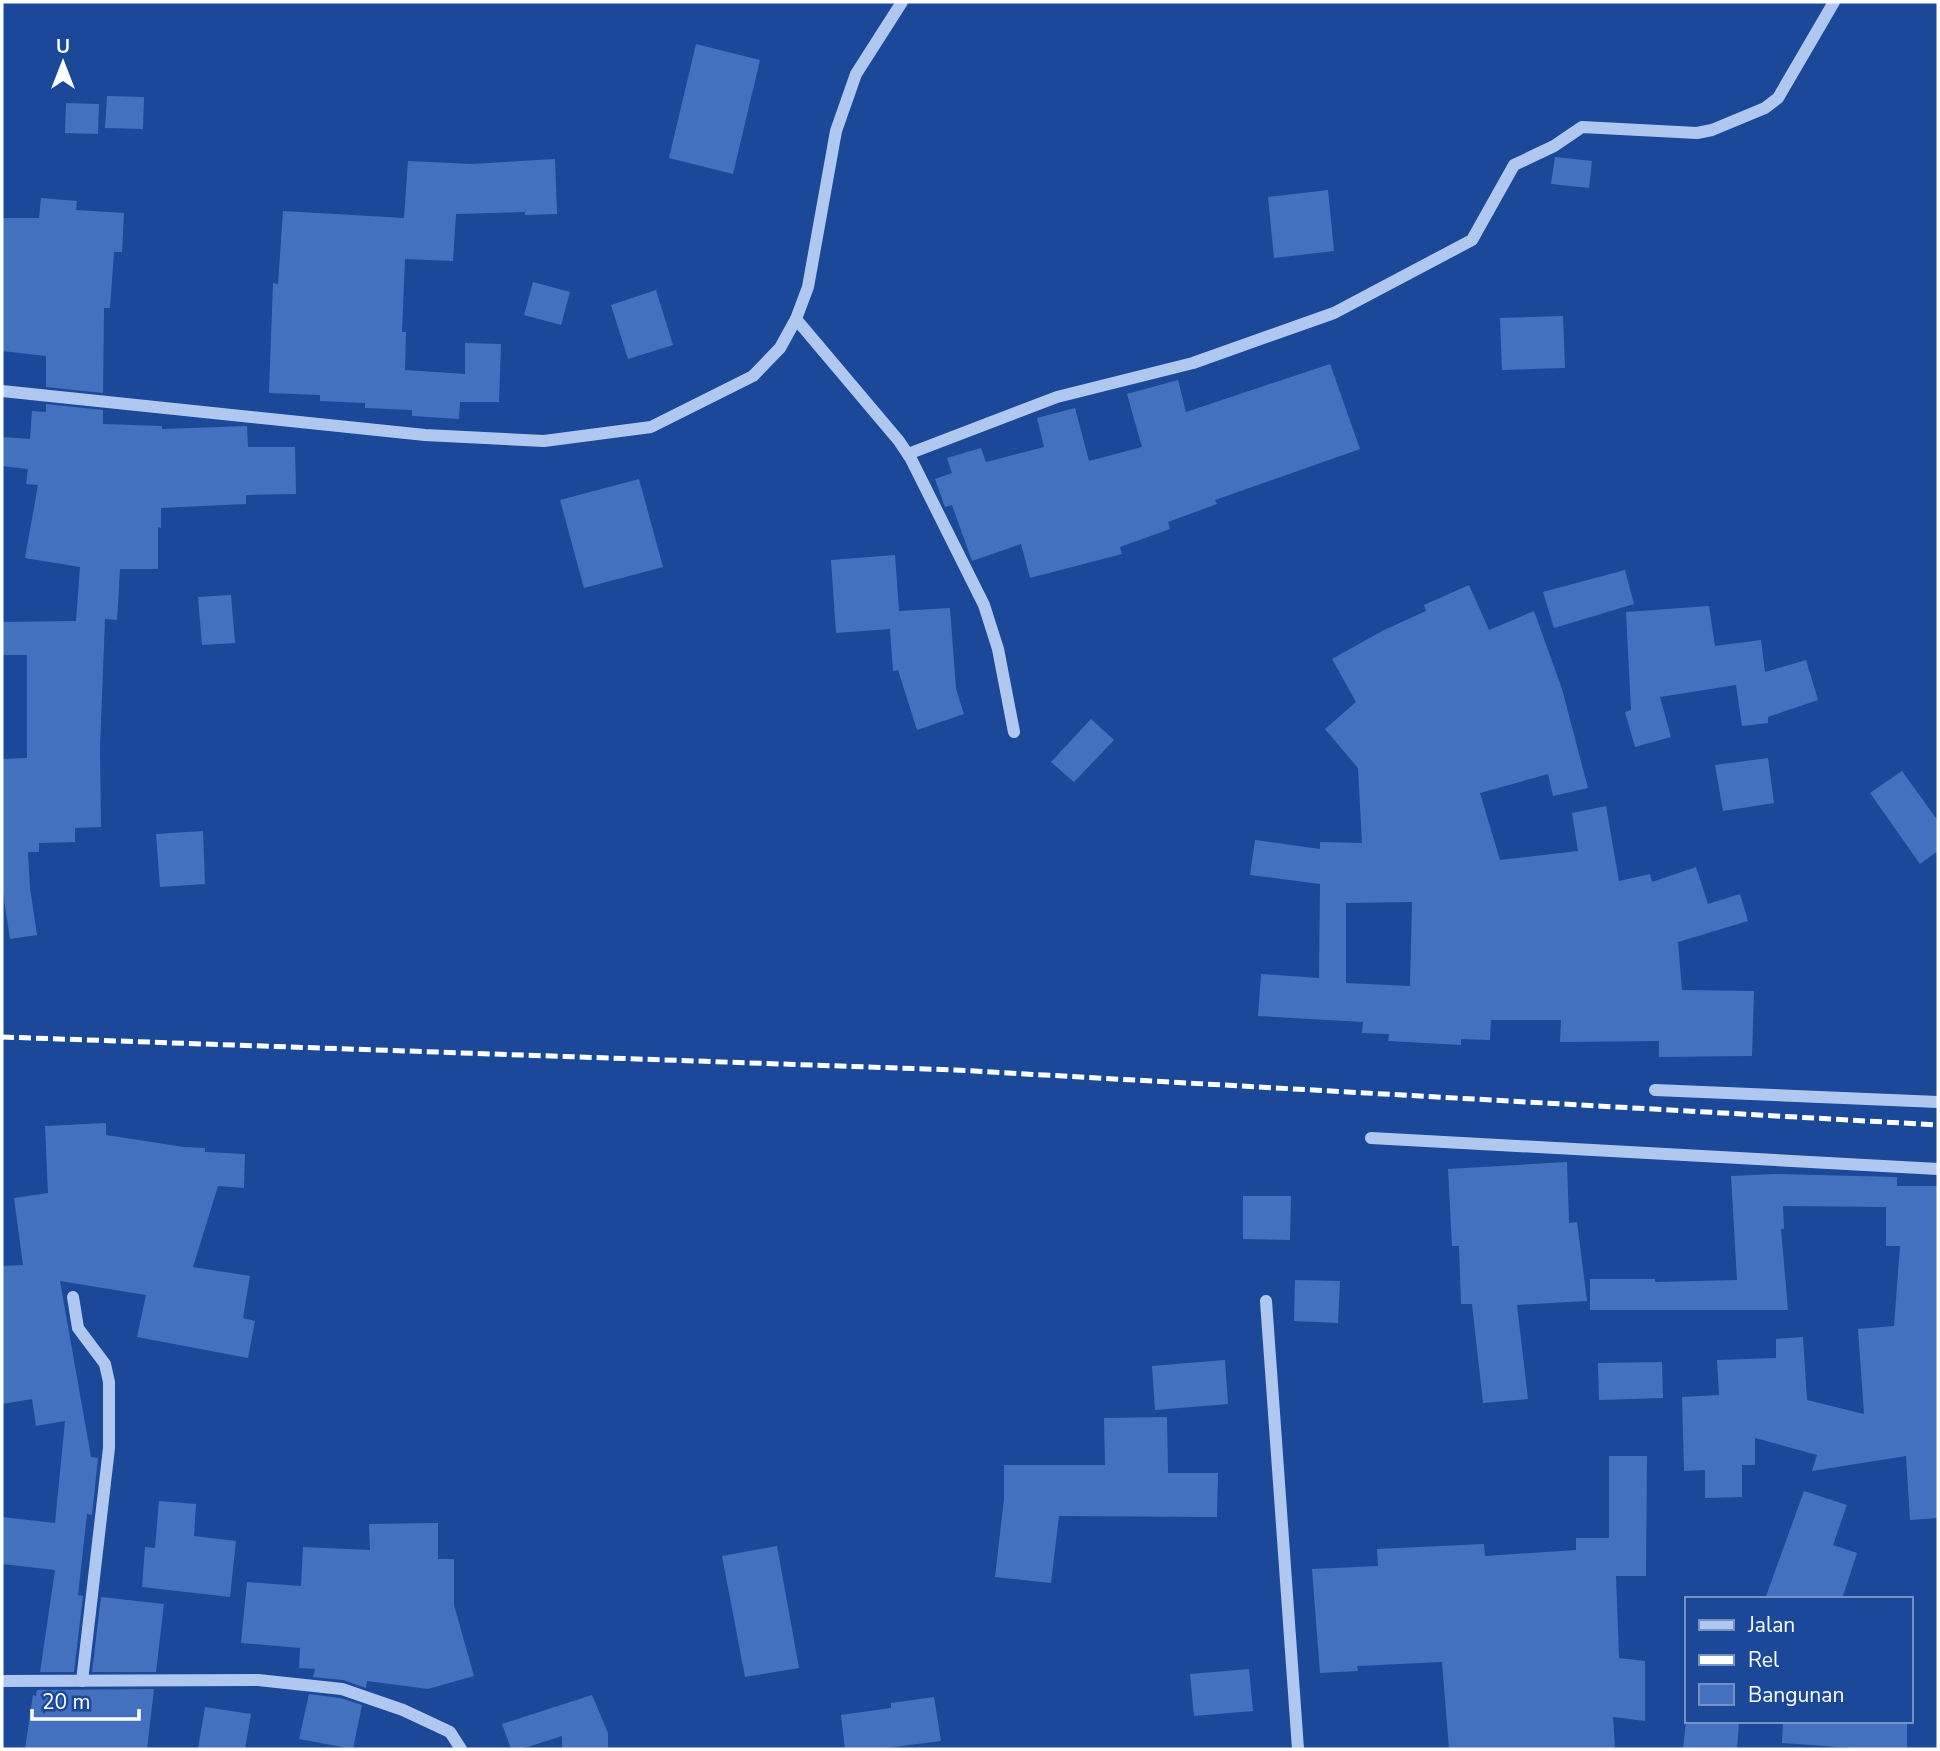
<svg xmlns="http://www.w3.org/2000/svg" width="1940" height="1751" font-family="'Nunito Sans',sans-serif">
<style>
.building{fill:#4471bf;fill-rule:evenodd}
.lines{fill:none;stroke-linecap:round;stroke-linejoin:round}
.minor{stroke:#b0c8f0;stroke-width:12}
.rail{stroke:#fff;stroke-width:5;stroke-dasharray:12 5;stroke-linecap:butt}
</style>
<rect width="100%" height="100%" fill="#1b4898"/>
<!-- building -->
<g class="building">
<polygon points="696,44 760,60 733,174 669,158"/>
<polygon points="107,96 144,97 143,129 105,128"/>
<polygon points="66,103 99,104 98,134 65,133"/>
<polygon points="1555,157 1592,161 1589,188 1551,184"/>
<polygon points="555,159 557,214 525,215 525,212 456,214 453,261 405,259 402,332 406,332 405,370 465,374 465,343 501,344 499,402 460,402 459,419 412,416 412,410 365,408 365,403 320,401 320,395 269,393 273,283 278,284 283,211 404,218 408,161 471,164"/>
<polygon points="1328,190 1334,251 1274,258 1268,197"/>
<polygon points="41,198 77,201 76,210 124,213 122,252 114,252 110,308 104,308 103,393 46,387 46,356 2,351 2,218 39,218"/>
<polygon points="533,282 570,292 561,325 524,315"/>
<polygon points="656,290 673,345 628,359 611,305"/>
<polygon points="1563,316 1565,368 1502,370 1500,318"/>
<polygon points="1330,364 1360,449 1215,500 1217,504 1168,522 1170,529 1120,547 1122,554 1030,578 1021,544 972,561 952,505 945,507 935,479 952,473 947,458 981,448 986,462 1044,447 1037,418 1075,408 1089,461 1142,447 1127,394 1178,380 1186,412"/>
<polygon points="46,404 103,410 103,424 162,426 162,429 247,426 248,447 295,447 296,494 246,495 246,504 161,508 161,528 158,527 158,569 120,569 117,620 105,619 100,747 101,827 75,828 75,842 39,843 39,852 28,852 30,888 37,935 10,939 2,886 2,759 27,758 27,655 2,655 2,622 76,621 80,567 25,558 38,485 26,484 28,469 2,466 2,437 30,439 32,411 46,412"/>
<polygon points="639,479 663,567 584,588 560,500"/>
<polygon points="895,555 899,611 950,608 956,689 964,714 917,730 898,670 893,671 890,629 836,633 831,560"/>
<polygon points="1625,570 1634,604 1554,628 1543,592"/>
<path d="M 1469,585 L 1489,630 L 1534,611 L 1562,689 L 1588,788 L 1553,796 L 1548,774 L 1480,793 L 1500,860 L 1578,851 L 1572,813 L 1606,806 L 1619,881 L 1650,874 L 1652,882 L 1696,867 L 1708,904 L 1740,894 L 1748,921 L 1678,942 L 1682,990 L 1754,991 L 1752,1056 L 1659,1057 L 1659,1041 L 1560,1042 L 1561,1020 L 1491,1020 L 1490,1040 L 1461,1039 L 1461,1045 L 1388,1041 L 1389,1034 L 1362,1033 L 1363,1022 L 1258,1016 L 1261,974 L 1319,978 L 1320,884 L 1250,875 L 1255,840 L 1320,849 L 1320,842 L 1362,843 L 1358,768 L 1325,729 L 1356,702 L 1332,659 L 1384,630 L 1426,611 L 1424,605 ZM 1412,902 L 1410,986 L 1346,983 L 1346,903 Z"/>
<polygon points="231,595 235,643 202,645 198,597"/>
<polygon points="1709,606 1715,646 1761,640 1765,672 1806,660 1818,700 1768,717 1768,723 1742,726 1736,685 1660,697 1671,737 1635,747 1625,712 1631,710 1626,612"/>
<polygon points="1091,719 1114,740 1074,782 1051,762"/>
<polygon points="1768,758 1774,803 1723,811 1715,765"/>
<polygon points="1902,771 1938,821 1938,851 1920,864 1870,793"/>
<polygon points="203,831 205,884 160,887 156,834"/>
<polygon points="106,1123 106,1135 184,1147 205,1148 205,1152 245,1154 244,1188 218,1186 193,1267 250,1276 243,1318 255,1321 248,1358 137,1337 146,1295 60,1281 91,1457 98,1458 92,1515 87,1514 78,1595 83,1596 74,1672 40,1672 55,1570 2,1564 2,1517 55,1523 65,1421 36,1426 32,1399 2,1404 2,1266 23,1265 14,1198 48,1193 45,1126"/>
<polygon points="1567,1162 1569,1223 1577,1222 1587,1301 1517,1305 1528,1399 1483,1403 1472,1304 1461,1304 1459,1246 1452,1246 1448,1169"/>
<polygon points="1774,1174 1897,1177 1897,1186 1938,1186 1938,1518 1910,1520 1906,1456 1812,1471 1817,1455 1755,1438 1755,1465 1742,1465 1742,1497 1705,1498 1705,1470 1684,1471 1682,1397 1719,1395 1717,1360 1776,1358 1776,1339 1803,1337 1807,1400 1864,1414 1858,1329 1894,1326 1900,1246 1886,1246 1886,1207 1783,1206 1784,1229 1781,1229 1788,1310 1590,1310 1590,1279 1655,1279 1655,1282 1737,1280 1731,1176"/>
<polygon points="1243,1196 1291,1196 1290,1240 1243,1239"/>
<polygon points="1295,1280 1340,1281 1338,1323 1294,1321"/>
<polygon points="1225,1360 1228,1404 1155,1410 1152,1366"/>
<polygon points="1662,1362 1663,1398 1599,1400 1598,1363"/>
<polygon points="1167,1417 1168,1473 1218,1473 1217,1517 1059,1516 1051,1583 995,1577 1004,1499 1004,1465 1105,1465 1104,1418"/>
<polygon points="1609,1456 1647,1456 1646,1576 1616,1576 1619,1658 1645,1661 1645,1721 1613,1717 1615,1749 1449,1749 1442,1662 1357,1666 1358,1671 1320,1673 1312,1569 1378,1566 1377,1549 1484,1544 1485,1556 1576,1550 1576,1538 1609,1538"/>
<polygon points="1804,1491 1847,1505 1833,1545 1857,1553 1842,1599 1765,1599"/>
<polygon points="159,1501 196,1504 194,1536 236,1541 230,1597 142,1587 145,1547 155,1548"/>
<polygon points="438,1523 438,1559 454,1559 454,1605 474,1676 428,1689 367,1681 366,1688 343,1680 313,1677 315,1669 299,1668 300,1648 241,1643 247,1582 301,1586 303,1547 370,1550 369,1524"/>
<polygon points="777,1546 799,1668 745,1677 722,1556"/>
<polygon points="101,1597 164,1604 156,1672 92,1672"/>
<polygon points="1249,1669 1253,1711 1194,1716 1190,1674"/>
<polygon points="154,1689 147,1749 25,1749 33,1695 36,1696 37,1690"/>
<polygon points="309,1694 340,1698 362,1705 353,1749 299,1739"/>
<polygon points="592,1695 608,1733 608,1749 562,1749 562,1736 521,1749 511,1749 502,1724"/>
<polygon points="934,1697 941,1741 878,1749 845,1749 841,1715 891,1708 891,1703"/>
<polygon points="205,1707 251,1714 245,1749 198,1749"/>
<polygon points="1686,1721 1739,1721 1737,1749 1683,1749"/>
<polygon points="1783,1721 1907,1721 1907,1749 1868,1749 1782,1743"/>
</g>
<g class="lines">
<!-- minor -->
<g class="minor">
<polyline points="796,319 899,441 911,459 984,605 998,649 1014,732"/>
<polyline points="2,391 425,435 544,441 651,427 753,376 780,348 796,319 808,287 836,131 856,74 902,2"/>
<polyline points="908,454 1057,397 1193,363 1334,313 1472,240 1514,165 1554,146 1582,127 1697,133 1712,130 1765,108 1778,98 1834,2"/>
<polyline points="1655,1090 1938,1102"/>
<polyline points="1371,1138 1938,1169"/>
<polyline points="73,1297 78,1328 105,1364 109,1382 109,1448 82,1681"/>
<polyline points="1266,1301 1298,1749"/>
<polyline points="2,1681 258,1680 342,1689 403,1710 450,1732 461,1749"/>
</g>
<!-- rail -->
<polyline class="rail" points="2,1037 955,1070 1938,1125"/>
</g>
<!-- border -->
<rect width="1940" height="1751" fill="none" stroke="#ffffff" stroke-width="7"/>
<!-- legend -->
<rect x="1685" y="1597" width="228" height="126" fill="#1b4898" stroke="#7691c1" stroke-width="2"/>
<rect x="1699" y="1620" width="35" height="10" fill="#b0c8f0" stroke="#7691c1" stroke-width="2"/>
<text x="1748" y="1632" font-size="21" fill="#ffffff">Jalan</text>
<rect x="1699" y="1655" width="35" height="10" fill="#ffffff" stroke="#7691c1" stroke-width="2"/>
<text x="1748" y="1667" font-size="21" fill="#ffffff">Rel</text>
<rect x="1699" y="1684" width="35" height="21" fill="#4471bf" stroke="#7691c1" stroke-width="2"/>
<text x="1748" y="1702" font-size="21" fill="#ffffff">Bangunan</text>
<!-- north arrow -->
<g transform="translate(63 63)" stroke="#1b4898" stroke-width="5" paint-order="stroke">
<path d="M0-5L12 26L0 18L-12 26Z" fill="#ffffff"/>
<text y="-10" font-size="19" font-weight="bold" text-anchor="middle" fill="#ffffff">U</text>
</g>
<!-- scale -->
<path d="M32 1709v10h107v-10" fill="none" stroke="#ffffff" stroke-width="3.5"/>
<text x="42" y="1709" font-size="21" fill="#ffffff" stroke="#1b4898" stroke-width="5" paint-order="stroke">20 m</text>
</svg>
